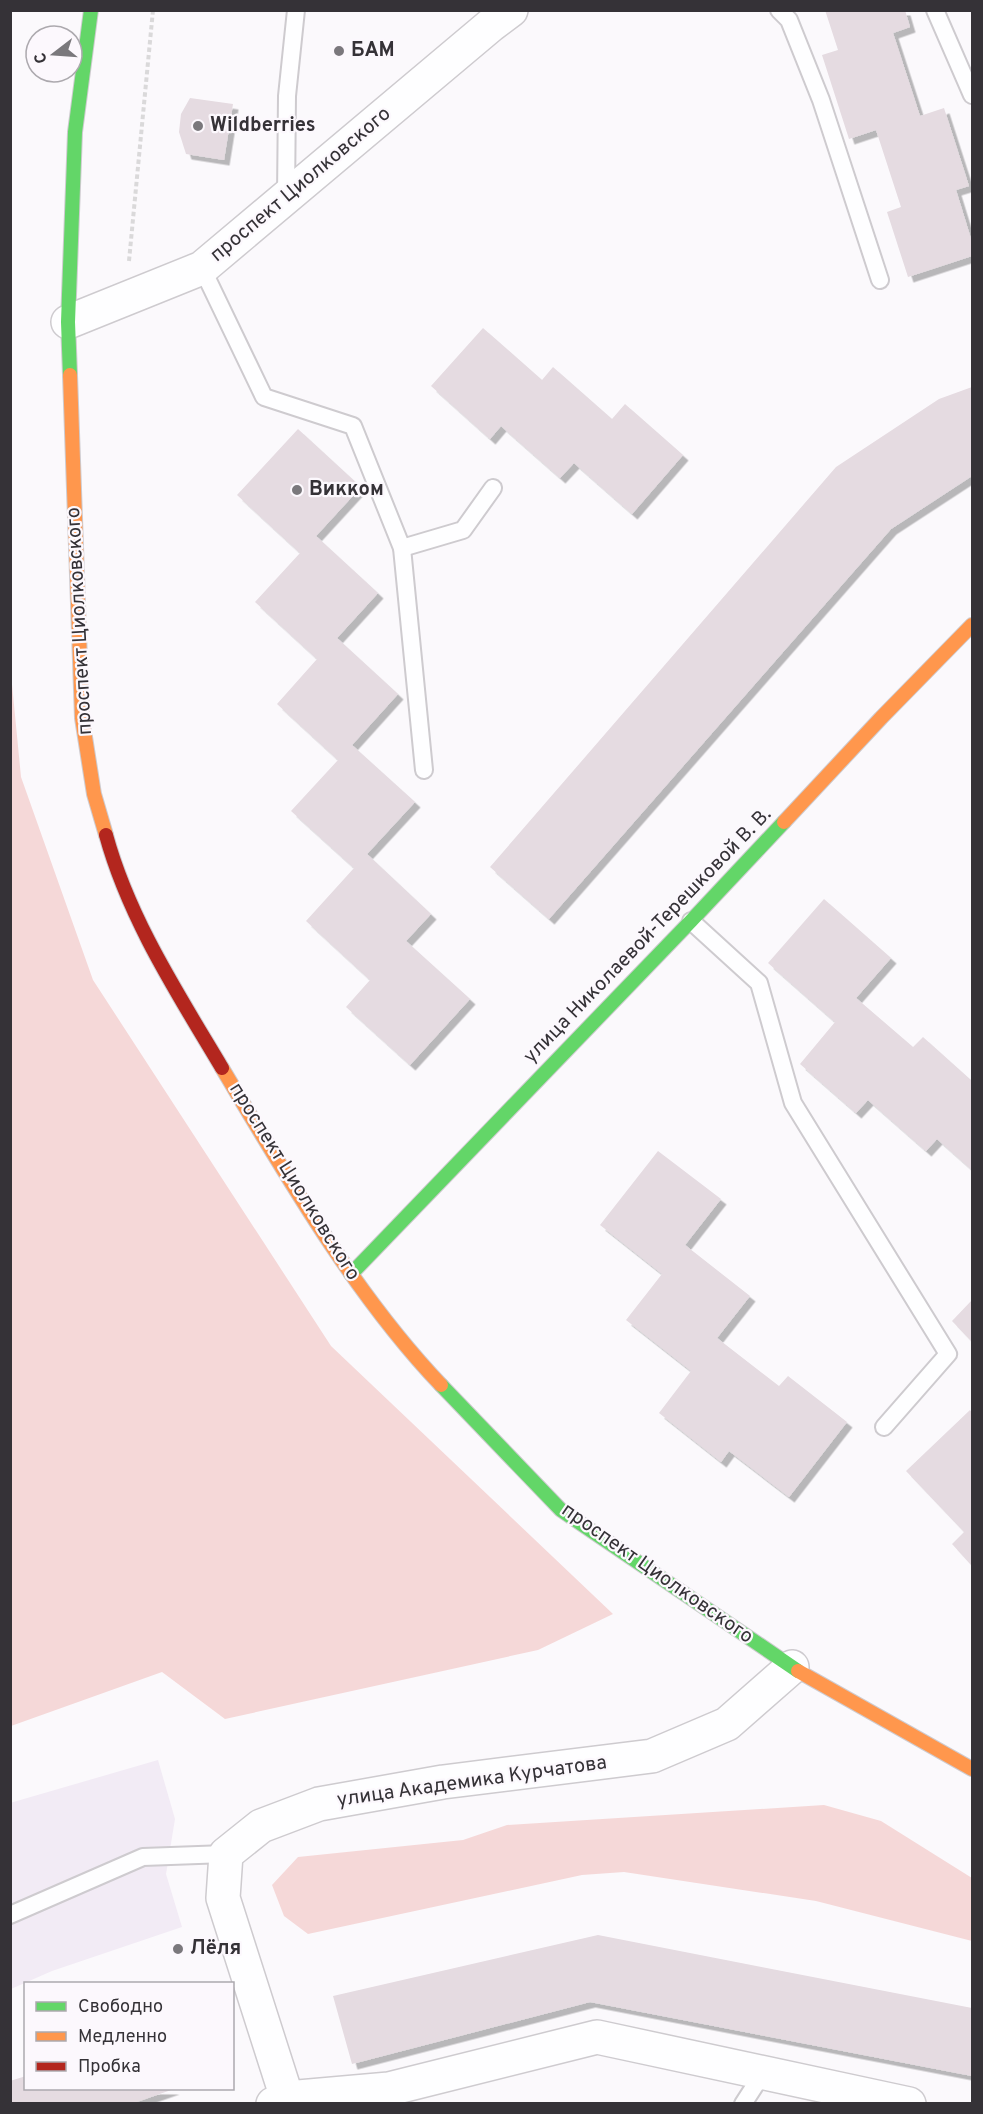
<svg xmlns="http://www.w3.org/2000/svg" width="983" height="2114" font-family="Overpass,sans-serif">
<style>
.built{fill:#f2ebf5}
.green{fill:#f5d8d8}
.building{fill:#e5dbe1;filter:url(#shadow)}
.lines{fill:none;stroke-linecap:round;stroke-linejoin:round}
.lane-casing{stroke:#cecbcf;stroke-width:20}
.street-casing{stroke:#cecbcf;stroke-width:36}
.fast-casing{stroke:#cecbcf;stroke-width:16}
.slow-casing{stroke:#cecbcf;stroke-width:16}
.jam-casing{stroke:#cecbcf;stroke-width:16}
.path{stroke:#dad9da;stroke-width:4;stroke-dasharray:4.5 3;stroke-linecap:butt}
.lane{stroke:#fefeff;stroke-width:16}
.street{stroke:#fefeff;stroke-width:33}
.fast{stroke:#63d668;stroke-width:14}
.slow{stroke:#ff974d;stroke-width:14}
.jam{stroke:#b3261e;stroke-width:14}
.poi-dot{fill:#7a787c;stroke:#fcf8fd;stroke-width:2}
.labels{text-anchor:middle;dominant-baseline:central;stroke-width:4.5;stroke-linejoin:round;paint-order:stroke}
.poi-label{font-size:20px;font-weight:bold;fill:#353237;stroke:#fcf8fd;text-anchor:start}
.street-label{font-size:20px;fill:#353237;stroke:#fcf8fd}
</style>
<defs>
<filter id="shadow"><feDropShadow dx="5.5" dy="5.5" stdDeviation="0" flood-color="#0004"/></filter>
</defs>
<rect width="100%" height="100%" fill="#fbf9fc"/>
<!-- built -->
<polygon class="built" points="158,1760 175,1819 166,1874 182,1927 52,1971 11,1989 10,1803"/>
<!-- green -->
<g class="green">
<polygon points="11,674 21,777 93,980 331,1346 613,1614 538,1650 225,1719 162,1672 11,1726"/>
<polygon points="824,1805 881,1821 972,1878 972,1941 816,1901 624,1872 582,1875 308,1934 284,1916 272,1885 298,1857 463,1840 507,1825"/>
</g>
<!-- building -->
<g class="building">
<polygon points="825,10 905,10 910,27 893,33 920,116 944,108 969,186 956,190 972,242 972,256 908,277 887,212 901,207 876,130 849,139 822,55 838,50"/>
<polygon points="190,98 233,104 224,160 186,154 179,132 181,114"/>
<polygon points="483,328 542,380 553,367 612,419 625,404 683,455 632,514 574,463 560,478 501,426 490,439 431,386"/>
<polygon points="972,387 972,476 891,529 549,919 490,867 836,467 939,399"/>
<polygon points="298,429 361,487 316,536 378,593 337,638 398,694 352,745 415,802 367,854 431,914 406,941 470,999 410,1065 346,1007 370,980 306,921 354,868 291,811 338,760 277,704 317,659 255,602 300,553 237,495"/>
<polygon points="824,899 891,958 856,998 913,1047 923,1037 972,1081 972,1170 937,1139 926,1151 868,1100 856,1113 800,1064 835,1022 768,963"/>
<polygon points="658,1151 721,1199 685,1245 750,1296 717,1338 779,1386 788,1376 847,1422 789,1497 729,1451 721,1462 659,1413 691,1371 626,1320 662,1274 600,1225"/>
<polygon points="972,1300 972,1342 952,1321"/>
<polygon points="970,1410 972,1413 972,1566 952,1544 964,1532 906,1471"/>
<polygon points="598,1935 972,2008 972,2076 590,2002 352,2064 333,1996"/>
<polygon points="26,2076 26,2088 174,2089 131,2104 10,2104 10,2081"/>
</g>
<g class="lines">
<!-- lane casing -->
<g class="lane-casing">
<g id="lane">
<polyline points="779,10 789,20 821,100 880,280"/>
<polyline points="935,10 972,95"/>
<polyline points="286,196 287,96 296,10"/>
<polyline points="202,268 264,397 353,426 402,548 424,770"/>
<polyline points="402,548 463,530 493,488"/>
<polyline points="691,921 759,983 793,1103 948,1354 884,1427"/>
<polyline points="10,1915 143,1857 226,1854"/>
<polyline points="743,2104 763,2073"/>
</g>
</g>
<!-- street casing -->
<g class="street-casing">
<g id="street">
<polyline points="68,322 202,268 491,25 511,10"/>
<polyline points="287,2098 389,2089 597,2037 909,2104"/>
<polyline points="273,2104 287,2098 223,1898 226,1854 261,1826 319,1804 443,1782 652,1756 727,1724 792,1667"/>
</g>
</g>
<!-- fast casing -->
<g class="fast-casing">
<g id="fast">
<polyline points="70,375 68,322 75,132 91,10"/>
<polyline points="351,1274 691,921 784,822"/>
<polyline points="441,1385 561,1510 798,1671"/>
</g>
</g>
<!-- slow casing -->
<g class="slow-casing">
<g id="slow">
<polyline points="70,375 82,718 94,794 106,835"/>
<polyline points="784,822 881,718 972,625"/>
<path d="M 222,1068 C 286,1175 355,1295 441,1385"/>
<polyline points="798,1671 972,1769"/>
</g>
</g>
<!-- jam casing -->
<g class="jam-casing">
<path id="jam" d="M 106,835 C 129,919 178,994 222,1068"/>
</g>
<!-- path -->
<polyline class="path" points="129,261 153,10"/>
<!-- lane -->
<use href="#lane" class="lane"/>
<!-- street -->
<use href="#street" class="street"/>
<!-- fast -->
<use href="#fast" class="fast"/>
<!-- slow -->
<use href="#slow" class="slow"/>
<!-- jam -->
<use href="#jam" class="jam"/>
</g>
<!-- markers -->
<g class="poi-dot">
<circle cx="339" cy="51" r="6"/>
<circle cx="198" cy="126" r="6"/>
<circle cx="297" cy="490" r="6"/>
<circle cx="178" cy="1949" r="6"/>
</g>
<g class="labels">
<!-- poi labels -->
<g class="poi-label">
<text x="351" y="51">БАМ</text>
<text x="210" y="126">Wildberries</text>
<text x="309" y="490">Викком</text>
<text x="190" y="1949">Лёля</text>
</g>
<!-- street labels -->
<g class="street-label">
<text transform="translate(301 185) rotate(-40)">проспект Циолковского</text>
<text transform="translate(80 621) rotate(-93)">проспект Циолковского</text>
<text transform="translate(648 936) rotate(-46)">улица Николаевой-Терешковой В. В.</text>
<text transform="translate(294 1182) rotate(58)">проспект Циолковского</text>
<text transform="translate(657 1574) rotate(35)">проспект Циолковского</text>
<text transform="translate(472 1782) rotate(-8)">улица Академика Курчатова</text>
</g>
</g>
<!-- border -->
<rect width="983" height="2114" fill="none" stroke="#353237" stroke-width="24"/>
<!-- legend -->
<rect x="24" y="1982" width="210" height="108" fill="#fcf8fd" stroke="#aca9ae" stroke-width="1.5"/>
<rect x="36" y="2002" width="30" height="9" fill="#63d668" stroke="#aca9ae" stroke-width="1.5"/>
<text x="78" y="2012" font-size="18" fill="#353237">Свободно</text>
<rect x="36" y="2032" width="30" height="9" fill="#ff974d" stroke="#aca9ae" stroke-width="1.5"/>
<text x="78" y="2042" font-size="18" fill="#353237">Медленно</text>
<rect x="36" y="2062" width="30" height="9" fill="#b3261e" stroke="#aca9ae" stroke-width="1.5"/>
<text x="78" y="2072" font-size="18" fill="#353237">Пробка</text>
<!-- north arrow -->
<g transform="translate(54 54) rotate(253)"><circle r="28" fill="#fcf8fd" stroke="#aca9ae" stroke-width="1.5"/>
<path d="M0-4.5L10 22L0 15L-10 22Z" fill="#7a787c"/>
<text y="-9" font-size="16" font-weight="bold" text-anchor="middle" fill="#353237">С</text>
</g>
</svg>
